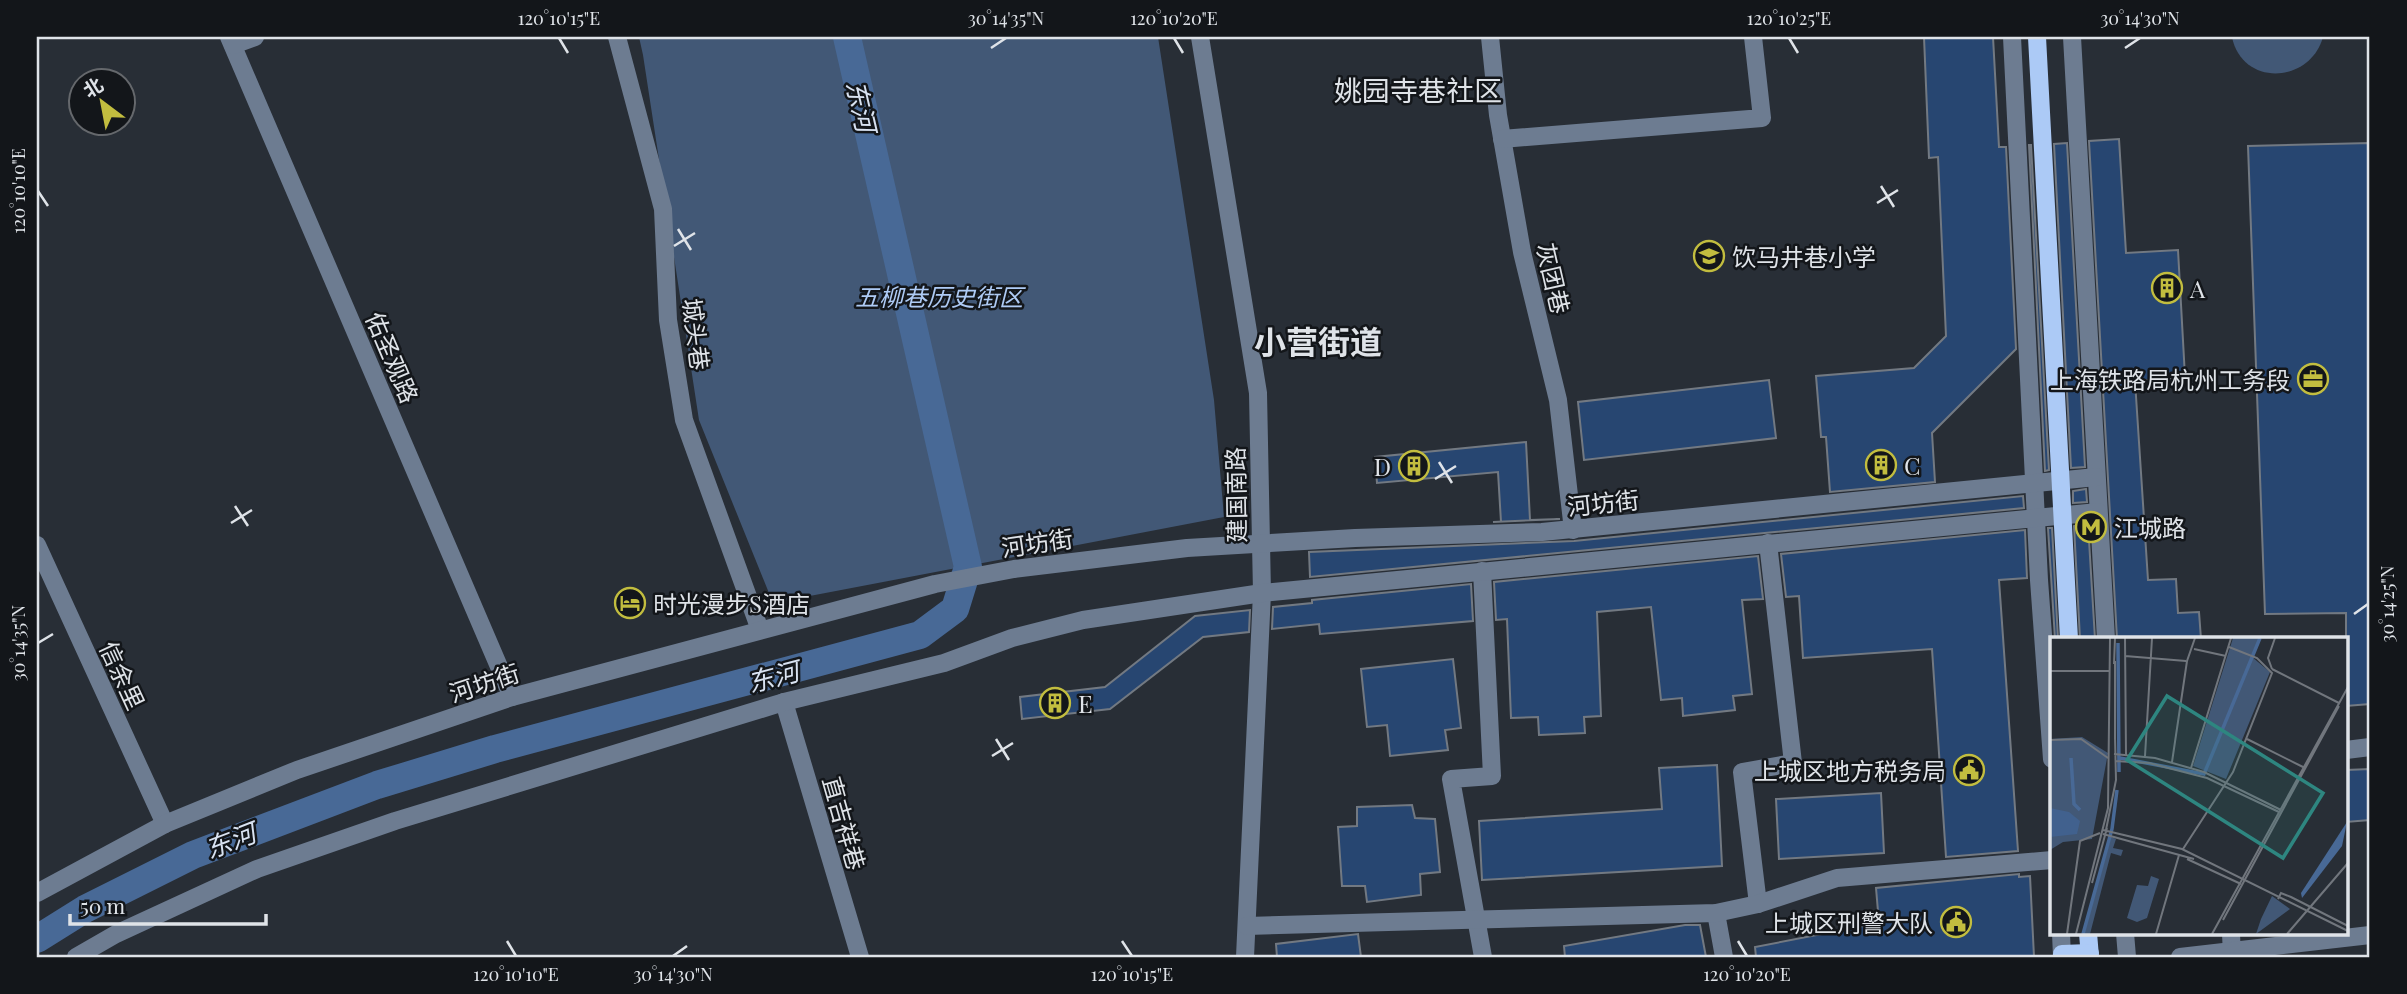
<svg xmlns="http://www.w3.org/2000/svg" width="2407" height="994" font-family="'Playfair Display','Noto Sans SC',serif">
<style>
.green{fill:#425876}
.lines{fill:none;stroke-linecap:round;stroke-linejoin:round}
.canal{stroke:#486996;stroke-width:28}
.building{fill:#274671;stroke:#727982;stroke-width:2}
.minor{stroke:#6d7c91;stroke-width:18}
.major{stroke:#accaf6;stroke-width:18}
.ticks{fill:none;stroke:#dfe3e8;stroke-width:2.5}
.labels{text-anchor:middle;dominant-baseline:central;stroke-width:5;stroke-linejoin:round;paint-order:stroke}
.poi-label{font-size:24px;fill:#dfe3e8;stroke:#13161a;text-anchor:start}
.street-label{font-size:24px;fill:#dfe3e8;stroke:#13161a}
.park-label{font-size:24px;font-style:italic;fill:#aecbf5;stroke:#13161a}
.water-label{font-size:26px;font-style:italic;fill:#d9e3f2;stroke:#13161a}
.quarter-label{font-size:28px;fill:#dfe3e8;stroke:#13161a}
.district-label{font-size:32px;font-weight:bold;fill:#dfe3e8;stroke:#13161a}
.inset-river{fill:none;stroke:#486996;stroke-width:3.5}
.inset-road{fill:none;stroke:#71767d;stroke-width:2}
.view{fill:#2e8680;fill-opacity:0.15;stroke:#2e8680;stroke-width:3.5}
.inset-edge{fill:none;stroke:#dfe3e8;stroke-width:3.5}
.neatline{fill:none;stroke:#dfe3e8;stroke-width:2.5}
.ticks-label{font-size:18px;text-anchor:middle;fill:#dfe3e8}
</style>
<rect width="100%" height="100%" fill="#282e36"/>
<!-- green -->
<g class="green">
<polygon points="639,37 1158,37 1214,400 1224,517 773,603 699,420 643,55"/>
<path d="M 2232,37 L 2323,37 C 2310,84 2242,87 2232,37 Z"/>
</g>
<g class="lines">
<!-- canal -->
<polyline class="canal" points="37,939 85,909 193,855 377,785 495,749 920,635 955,609 968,567 847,37"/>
</g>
<!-- building -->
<g class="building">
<polygon points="1924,37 1993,37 1999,147 2006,147 2016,349 1932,433 1935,482 1830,492 1826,437 1821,437 1816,376 1914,368 1946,336 1938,157 1929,158"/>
<polygon points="2119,139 2126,253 2178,250 2185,377 2135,381 2148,580 2176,579 2178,613 2199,612 2201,639 2117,639 2089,141"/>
<polygon points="2067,143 2085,467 2071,468 2054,144"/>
<polygon points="2370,143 2370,704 2346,706 2346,613 2265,614 2248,146"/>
<polygon points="2029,145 2031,145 2049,470 2045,471"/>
<polygon points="1769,380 1776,438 1584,460 1578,402"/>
<polygon points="1526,442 1530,520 1560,519 1493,522 1501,522 1498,472 1377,483 1375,457"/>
<polygon points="2086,489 2087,502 2073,503 2073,491"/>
<polygon points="2023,496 2024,508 1310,577 1309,552 1574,541"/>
<polygon points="2088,524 2095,639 2080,639 2074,526"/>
<polygon points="2048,528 2052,528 2058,639 2055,639"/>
<polygon points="2025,530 2027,578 1999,580 2018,851 1946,857 1932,649 1803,658 1799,596 1786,597 1781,554"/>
<polygon points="1758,556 1763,599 1742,600 1752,694 1733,696 1735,710 1683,716 1682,698 1661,700 1651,607 1597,612 1601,716 1584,717 1585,733 1539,735 1538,717 1511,718 1507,619 1496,620 1494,582"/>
<polygon points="1471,584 1473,621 1320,634 1319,624 1272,629 1273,607 1312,603 1312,600"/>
<polygon points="1250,610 1249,632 1203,637 1110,709 1022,719 1020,697 1105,687 1195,616"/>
<polygon points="1453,659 1461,728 1445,730 1448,750 1390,756 1387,725 1367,727 1361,669"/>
<polygon points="1717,765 1722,866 1482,880 1479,821 1662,809 1659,768"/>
<polygon points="2370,769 2370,820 2346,822 2346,770"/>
<polygon points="1881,793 1884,853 1779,859 1776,799"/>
<polygon points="1412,805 1415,818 1435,819 1440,872 1420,874 1421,895 1367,902 1365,886 1342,886 1338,827 1357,826 1357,807"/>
<polygon points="2019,874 2019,877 2030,876 2034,957 1756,957 1755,947 1879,923 1876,888"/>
<polygon points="1685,925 1700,925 1706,957 1565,957 1564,946"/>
<polygon points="1358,934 1361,957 1277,957 1276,944"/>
</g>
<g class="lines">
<!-- minor -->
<g class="minor">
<polyline points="229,37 512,697"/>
<polyline points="617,37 663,209 668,320 684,420 760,630"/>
<polyline points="1200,37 1258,393 1262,593 1245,957"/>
<polyline points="1490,37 1498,115 1522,252 1558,400 1573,530"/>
<polyline points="2012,37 2039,580 2052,759"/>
<polyline points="2072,37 2106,639"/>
<polyline points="233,45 255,37"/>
<polyline points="1502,139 1762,118 1753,37"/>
<polyline points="37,545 165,824"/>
<polyline points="1482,571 1492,776 1451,779 1483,957"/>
<polyline points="784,702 860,957"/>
<polyline points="2346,750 2370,747"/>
<polyline points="37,893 165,824 297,770 512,697 935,584 1014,569 1187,548 1355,538 1542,532 2096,477"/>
<polyline points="1758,904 1742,772 1793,763 1768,543"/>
<polyline points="1716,913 1724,957"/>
<polyline points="1247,926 1716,913 1758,904 1837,878 2052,860"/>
<polyline points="2061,933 2062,957"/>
<polyline points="2125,933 2127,957"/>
<polyline points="2231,933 2232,957"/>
<polyline points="76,957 116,934 257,869 395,821 784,702 944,663 1012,638 1083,620 1262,593 2098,512"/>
<polyline points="2180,957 2370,935"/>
</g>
<!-- major -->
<g class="major">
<polyline points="2037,37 2069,639"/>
<polyline points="2088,933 2090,957"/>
<polyline points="2062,954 2090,953"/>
</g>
</g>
<!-- ticks -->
<path class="ticks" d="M 559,38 L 568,53M 1174,38 L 1183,53M 1789,38 L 1798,53M 991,48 L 1006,38M 2125,48 L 2140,38M 1881,186 L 1894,207M 38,191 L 48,206M 1877,203 L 1898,190M 678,229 L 691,250M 674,246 L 695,233M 1439,462 L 1452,483M 1435,479 L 1456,466M 235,506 L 248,526M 231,523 L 252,510M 2354,614 L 2368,604M 38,643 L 53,634M 996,739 L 1009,760M 992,756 L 1013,743M 507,941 L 516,956M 1122,941 L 1132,956M 1738,941 L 1747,956M 673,956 L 687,946"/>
<!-- icons -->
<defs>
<g id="school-ring" transform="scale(1.575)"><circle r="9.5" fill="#13161a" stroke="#c2bd3f" stroke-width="1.5"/><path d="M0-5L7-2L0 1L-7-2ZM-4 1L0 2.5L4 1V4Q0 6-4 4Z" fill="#c2bd3f"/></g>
<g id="building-ring" transform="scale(1.575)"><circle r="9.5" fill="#13161a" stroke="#c2bd3f" stroke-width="1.5"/><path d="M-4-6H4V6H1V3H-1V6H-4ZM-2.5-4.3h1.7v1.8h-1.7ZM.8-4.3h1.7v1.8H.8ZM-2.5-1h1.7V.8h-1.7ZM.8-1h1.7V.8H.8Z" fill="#c2bd3f"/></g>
<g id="office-ring" transform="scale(1.575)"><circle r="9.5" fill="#13161a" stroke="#c2bd3f" stroke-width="1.5"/><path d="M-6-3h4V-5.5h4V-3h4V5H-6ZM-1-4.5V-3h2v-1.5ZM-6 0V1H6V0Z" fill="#c2bd3f"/></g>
<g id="metro-ring" transform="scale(1.575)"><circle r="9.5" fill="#13161a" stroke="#c2bd3f" stroke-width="1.5"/><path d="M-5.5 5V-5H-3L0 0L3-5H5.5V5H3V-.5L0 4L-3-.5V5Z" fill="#c2bd3f"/></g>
<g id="hotel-ring" transform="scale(1.575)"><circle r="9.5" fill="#13161a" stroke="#c2bd3f" stroke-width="1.5"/><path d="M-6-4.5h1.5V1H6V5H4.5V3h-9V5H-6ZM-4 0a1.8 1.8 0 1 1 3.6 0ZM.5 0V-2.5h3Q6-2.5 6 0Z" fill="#c2bd3f"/></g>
<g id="civic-ring" transform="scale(1.575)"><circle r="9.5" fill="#13161a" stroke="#c2bd3f" stroke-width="1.5"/><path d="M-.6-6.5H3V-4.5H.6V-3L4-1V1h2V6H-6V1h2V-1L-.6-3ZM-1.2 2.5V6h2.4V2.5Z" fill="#c2bd3f"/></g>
</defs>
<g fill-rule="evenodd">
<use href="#school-ring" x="1709" y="256"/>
<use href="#building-ring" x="2167" y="288"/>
<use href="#office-ring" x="2313" y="379"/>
<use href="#building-ring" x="1881" y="465"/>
<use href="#building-ring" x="1414" y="466"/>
<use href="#metro-ring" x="2091" y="527"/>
<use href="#hotel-ring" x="630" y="603"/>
<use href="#building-ring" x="1055" y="703"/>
<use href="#civic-ring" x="1969" y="770"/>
<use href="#civic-ring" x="1956" y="922"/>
</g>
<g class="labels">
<!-- poi labels -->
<g class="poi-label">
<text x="1732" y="256">饮马井巷小学</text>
<text x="2190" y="288">A</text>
<text x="2290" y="379" text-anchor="end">上海铁路局杭州工务段</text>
<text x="1904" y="465">C</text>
<text x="1391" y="466" text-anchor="end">D</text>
<text x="2114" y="527">江城路</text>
<text x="653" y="603">时光漫步S酒店</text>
<text x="1078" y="703">E</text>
<text x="1946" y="770" text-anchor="end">上城区地方税务局</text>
<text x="1933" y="922" text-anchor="end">上城区刑警大队</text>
</g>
<!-- street labels -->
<g class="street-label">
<text transform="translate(1554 278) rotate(77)">灰团巷</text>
<text transform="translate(697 334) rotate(83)">城头巷</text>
<text transform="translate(393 357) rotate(67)">佑圣观路</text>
<text transform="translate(1235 495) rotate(-91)">建国南路</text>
<text transform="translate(1603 502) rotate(-6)">河坊街</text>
<text transform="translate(1037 542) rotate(-8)">河坊街</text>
<text transform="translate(123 675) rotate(65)">信余里</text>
<text transform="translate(484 682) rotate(-18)">河坊街</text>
<text transform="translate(845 823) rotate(74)">直吉祥巷</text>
</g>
<!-- park labels -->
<g class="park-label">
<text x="939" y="296">五柳巷历史街区</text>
</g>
<!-- water labels -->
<g class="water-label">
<text transform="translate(862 106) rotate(77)">东河</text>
<text transform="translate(773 676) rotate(-15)">东河</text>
<text transform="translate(230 840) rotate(-21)">东河</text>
</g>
<!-- quarter labels -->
<g class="quarter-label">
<text x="1418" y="89">姚园寺巷社区</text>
</g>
<!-- district labels -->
<g class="district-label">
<text x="1318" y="340">小营街道</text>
</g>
</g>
<!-- overview -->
<g transform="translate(2050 637)">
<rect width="298" height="298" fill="#282e36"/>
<path d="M 183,1 L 209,1 L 202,20 L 220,35 L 176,142 L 143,129 ZM 32,100 L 58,116 L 42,202 L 13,205 L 0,213 L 0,102 ZM 61,200 L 66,202 L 63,211 L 73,213 L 71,219 L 61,216 L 40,297 L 34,297 ZM 101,239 L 109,242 L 97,281 L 87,285 L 77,281 L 87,248 L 98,249 ZM 222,259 L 240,272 L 206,297 L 211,282 Z" fill="#425876"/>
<path d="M 0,171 L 19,175 L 30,184 L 27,197 L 0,200 Z" fill="#41618e"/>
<path d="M 297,185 L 292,209 L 252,261 L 251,256 Z" fill="#486996"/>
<path class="inset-river" d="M 68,6 L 69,135M 21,121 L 24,167 L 30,173M 70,121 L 154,137 L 210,1M 33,297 L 62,192 L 67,153"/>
<path class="inset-road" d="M 75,1 L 76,118M 144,12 L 176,19M 75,19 L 136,24M 65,24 L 65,102M 64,27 L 65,1M 222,32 L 289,66M 222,32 L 218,21 L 225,1M 0,34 L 60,34M 197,102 L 255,131M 0,103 L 31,102 L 58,121M 64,117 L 105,121 L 154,135 L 231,173M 95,119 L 102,1M 65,124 L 99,126 L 157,141 L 229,175M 122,125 L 137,24 L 145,1M 141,131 L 181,1M 53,193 L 132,212 L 298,294M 56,193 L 66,143 L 65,101M 53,197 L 144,222M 133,212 L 183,135 L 222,36 L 207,21 L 179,10M 137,222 L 191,247M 42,246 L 57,191M 228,262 L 231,256 L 241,260 L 298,289M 173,283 L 289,69M 17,297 L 30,204 L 50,196M 26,297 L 58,171 L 60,1M 106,297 L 129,218M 162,297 L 298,50M 237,297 L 298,226"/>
<path class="view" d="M 117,59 L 273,156 L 233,221 L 77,123 Z"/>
<rect width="298" height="298" class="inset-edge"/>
</g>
<!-- border -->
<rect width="2407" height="994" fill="none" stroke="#13161a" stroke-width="77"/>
<!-- north arrow -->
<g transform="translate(102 102) rotate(328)"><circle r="33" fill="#13161a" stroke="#65686c" stroke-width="2"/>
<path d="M0-5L12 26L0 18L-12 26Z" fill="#c2bd3f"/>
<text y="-10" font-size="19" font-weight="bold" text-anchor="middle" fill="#dfe3e8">北</text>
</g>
<!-- scale -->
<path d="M70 914v10h196v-10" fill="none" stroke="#dfe3e8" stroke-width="3.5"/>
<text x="80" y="914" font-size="21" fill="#dfe3e8" stroke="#13161a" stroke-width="5" paint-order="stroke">50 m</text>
<rect x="38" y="38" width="2330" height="918" class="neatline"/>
<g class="ticks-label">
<text x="559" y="25">120°10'15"E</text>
<text x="1006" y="25">30°14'35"N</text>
<text x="1174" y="25">120°10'20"E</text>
<text x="1789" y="25">120°10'25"E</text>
<text x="2140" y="25">30°14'30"N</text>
<text transform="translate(19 191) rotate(-90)" y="6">120°10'10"E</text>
<text transform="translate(2388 604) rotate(-90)" y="6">30°14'25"N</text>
<text transform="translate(19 643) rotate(-90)" y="6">30°14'35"N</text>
<text x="516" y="981">120°10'10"E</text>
<text x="673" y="981">30°14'30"N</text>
<text x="1132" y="981">120°10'15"E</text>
<text x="1747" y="981">120°10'20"E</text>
</g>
</svg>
